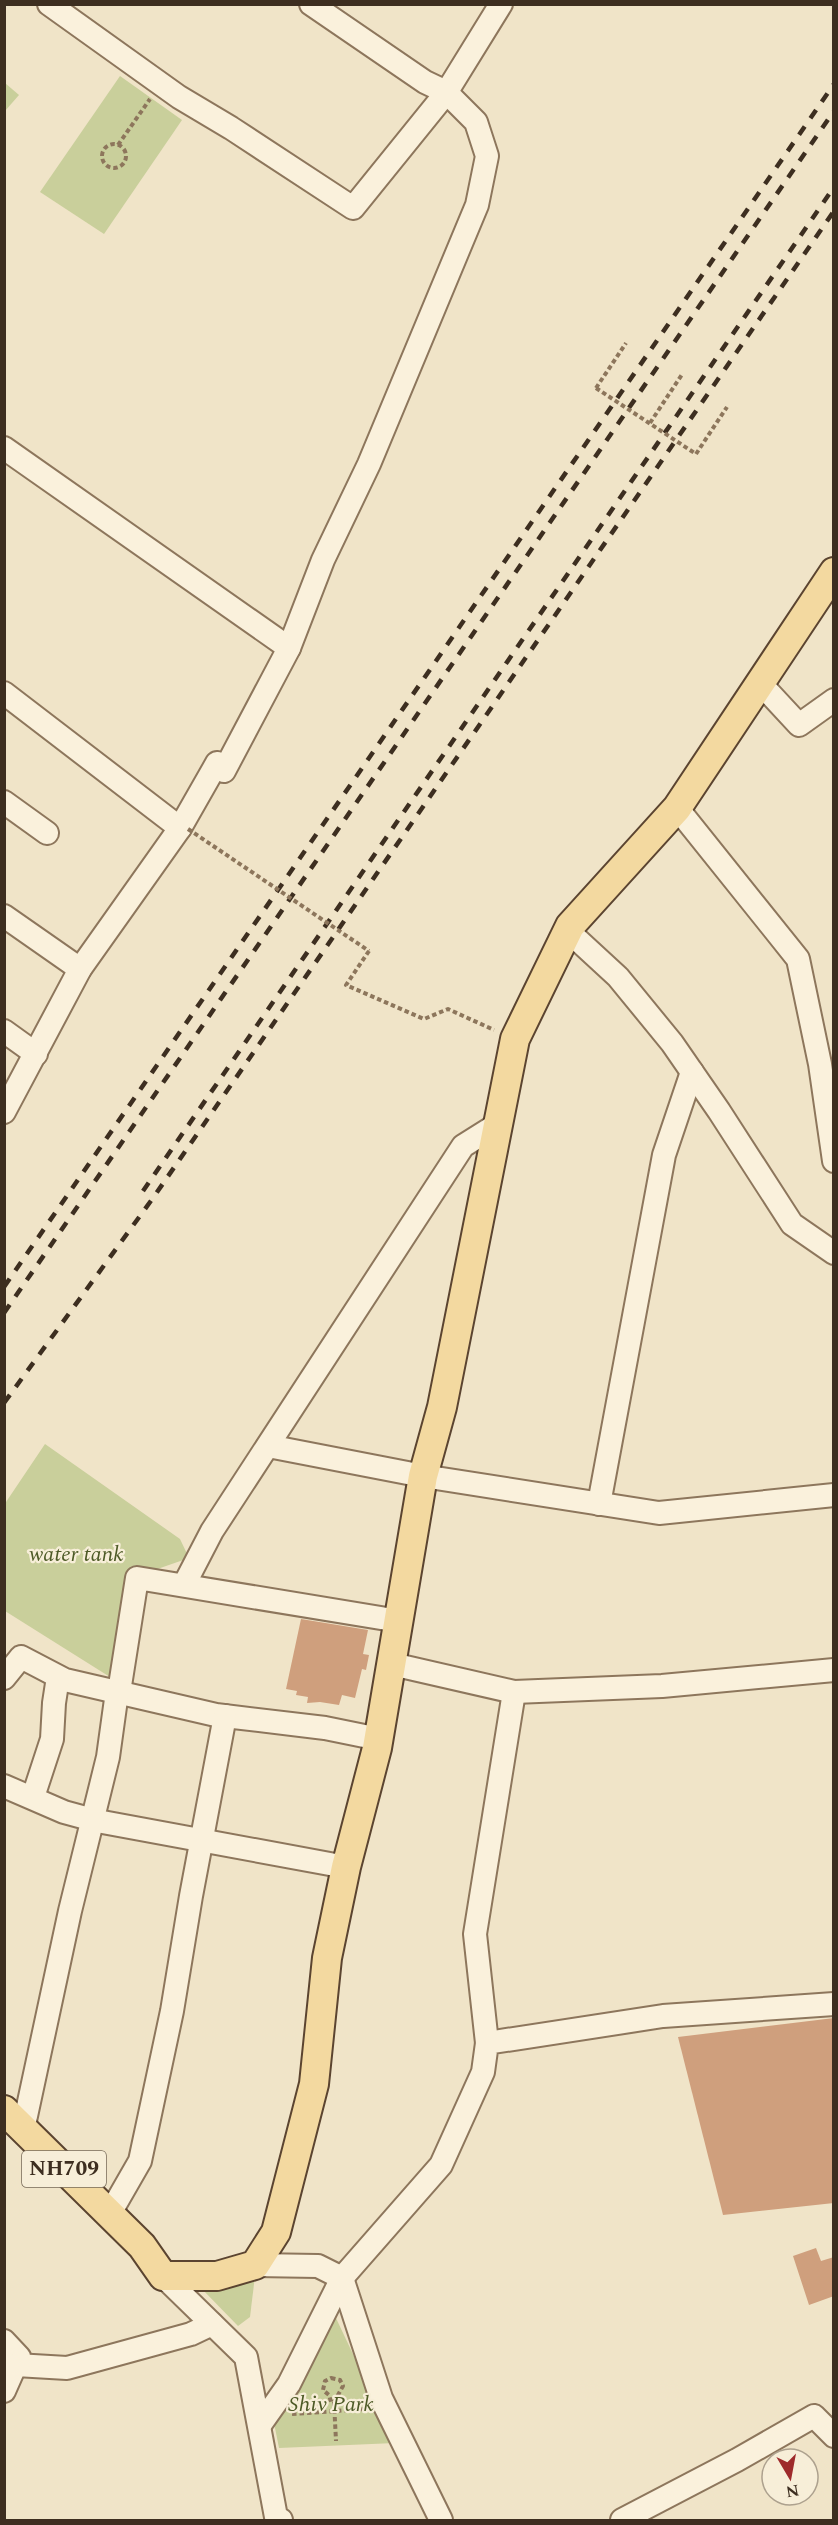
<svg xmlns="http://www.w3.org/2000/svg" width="838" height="2525" font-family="Spectral,serif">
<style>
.green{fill:#c9cf9b}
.building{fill:#cf9f7d}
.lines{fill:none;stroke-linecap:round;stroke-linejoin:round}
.minor-casing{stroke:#8d765c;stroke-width:26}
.major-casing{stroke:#5b4430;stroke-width:32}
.path{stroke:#8d765c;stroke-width:4;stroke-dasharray:4.5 3;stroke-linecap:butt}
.minor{stroke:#faf1dc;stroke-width:22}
.major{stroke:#f3d9a0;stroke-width:28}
.rail{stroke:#3d2e20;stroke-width:4.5;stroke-dasharray:10 10;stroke-linecap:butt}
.path-bridge{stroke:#8d765c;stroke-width:4;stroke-dasharray:4.5 3;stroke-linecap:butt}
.labels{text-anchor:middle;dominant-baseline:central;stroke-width:4.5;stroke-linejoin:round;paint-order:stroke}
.shield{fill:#f7eed8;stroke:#756857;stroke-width:1.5}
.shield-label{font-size:21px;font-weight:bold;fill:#3d2e20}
.park-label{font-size:22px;font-style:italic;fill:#4d5a26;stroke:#f7eed8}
</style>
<rect width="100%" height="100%" fill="#f0e4c8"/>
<!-- green -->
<g class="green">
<polygon points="120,76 182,120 104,234 40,192"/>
<polygon points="5,83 19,95 5,111 4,111"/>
<polygon points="45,1444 180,1539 189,1558 146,1573 133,1622 110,1677 5,1611 4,1505"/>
<polygon points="255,2276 250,2317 238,2326 201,2288"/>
<polygon points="335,2316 395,2443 279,2448 274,2423"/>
</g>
<!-- building -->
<g class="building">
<polygon points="301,1619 368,1630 363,1654 369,1655 366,1670 362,1669 355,1698 342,1695 339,1705 320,1702 307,1703 308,1697 296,1695 297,1691 286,1689"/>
<polygon points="834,2018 834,2203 723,2215 678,2037"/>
<polygon points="816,2248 821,2261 834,2257 834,2296 809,2305 793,2256"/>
</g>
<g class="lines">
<!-- minor casing -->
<g class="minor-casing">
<g id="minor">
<polyline points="49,4 179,97 231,128 353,208 446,93 501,4"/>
<polyline points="4,448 289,648 224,771 217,763 180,828 80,969 4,1112"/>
<polyline points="289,648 323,560 369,464 477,205 487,156 476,122 446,92 425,82 311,4"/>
<polyline points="760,683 799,725 834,700"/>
<polyline points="4,693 180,828"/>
<polyline points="4,802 47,833"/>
<polyline points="677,808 798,959 820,1064 834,1161"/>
<polyline points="4,916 80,969"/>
<polyline points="567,930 618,977 672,1043 719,1111 792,1224 834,1253"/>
<polyline points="4,1031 36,1054"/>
<polyline points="268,1446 423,1476 659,1513 834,1495"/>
<polyline points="599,1504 664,1155 692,1072"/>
<polyline points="184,1585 212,1531 463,1146 498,1124"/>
<polyline points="392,1664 514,1692 662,1686 834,1670"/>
<polyline points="4,1678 21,1657 65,1680 216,1715 325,1728 379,1739"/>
<polyline points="119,1692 137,1578 399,1621"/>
<polyline points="4,1786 64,1812 97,1821 346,1867"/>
<polyline points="33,1797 52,1739 54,1703 58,1677"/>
<polyline points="487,2043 475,1934 514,1692"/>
<polyline points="23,2130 70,1911 108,1757 117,1692"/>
<polyline points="109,2215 140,2161 172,2011 191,1896 225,1716"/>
<polyline points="255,2265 318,2266 342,2278 381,2398 441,2520"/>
<polyline points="163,2276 246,2357 276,2517 281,2520"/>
<polyline points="4,2341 19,2357 4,2391"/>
<polyline points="16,2365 67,2368 191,2334 212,2324"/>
<polyline points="260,2425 289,2384 342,2278 441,2165 483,2072 487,2043 663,2016 834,2004"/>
<polyline points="622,2520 737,2460 814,2416 834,2436"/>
</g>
</g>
<!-- major casing -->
<g class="major-casing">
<polyline id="major" points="4,2110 142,2246 163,2276 217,2276 255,2265 276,2232 314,2084 327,1958 346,1867 377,1748 423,1476 442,1407 515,1039 570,926 677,808 834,572"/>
</g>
<!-- path -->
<g class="path">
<circle cx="114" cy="156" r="12"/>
<polyline points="118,145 150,99"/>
<polyline points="596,388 626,343"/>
<polyline points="650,423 683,373"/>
<polyline points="696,454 727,407"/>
<polyline points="369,951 346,985 424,1019 448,1009 494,1030"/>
<polygon points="331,2378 340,2380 343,2386 334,2402 331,2402 329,2395 323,2390 325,2381"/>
<polyline points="334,2402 336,2441"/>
<polyline points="292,2414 365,2409"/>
</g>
<!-- minor -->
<use href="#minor" class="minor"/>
<!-- major -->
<use href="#major" class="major"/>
<!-- rail -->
<g class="rail">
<polyline points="143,1191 834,187"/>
<polyline points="4,1287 834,84"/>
<polyline points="4,1313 834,111"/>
<polyline points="4,1403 153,1198 834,211"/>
</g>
<!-- path-bridge -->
<g class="path-bridge">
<polyline points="596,388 696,454"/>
<polyline points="188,829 369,951"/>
</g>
</g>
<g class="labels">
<!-- shield labels -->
<rect class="shield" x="22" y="2151" width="84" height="36" rx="4.5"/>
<g class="shield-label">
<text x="64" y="2169">NH709</text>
</g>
<!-- park labels -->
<g class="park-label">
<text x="76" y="1554">water tank</text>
<text x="331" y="2404">Shiv Park</text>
</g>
</g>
<!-- border -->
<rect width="838" height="2525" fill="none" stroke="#3d2e20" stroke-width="12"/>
<!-- north arrow -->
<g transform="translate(790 2477) rotate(170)"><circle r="28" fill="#f7eed8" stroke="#ada18e" stroke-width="1.5"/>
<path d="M0-4.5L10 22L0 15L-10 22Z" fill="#9e2a2b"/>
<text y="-9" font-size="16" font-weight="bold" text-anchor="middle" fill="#3d2e20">N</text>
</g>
</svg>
